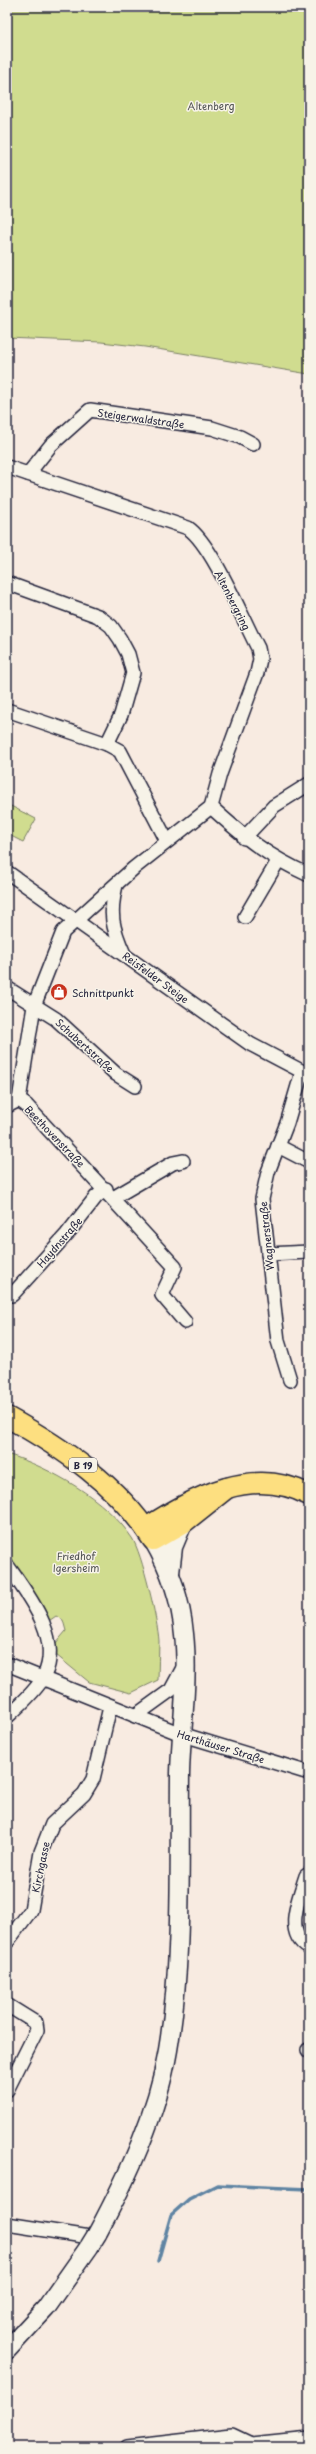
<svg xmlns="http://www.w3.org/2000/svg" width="316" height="2454" font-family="'Playpen Sans',sans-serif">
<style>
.green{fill:#d0dc8f;stroke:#797f65}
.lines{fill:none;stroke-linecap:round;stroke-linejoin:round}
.stream{stroke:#5f84a3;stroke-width:3.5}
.street-casing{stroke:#22223b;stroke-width:16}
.secondary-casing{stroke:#22223b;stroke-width:21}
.primary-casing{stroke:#22223b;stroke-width:23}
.street{stroke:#f7f3e8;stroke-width:13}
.secondary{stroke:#f7f3e8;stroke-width:18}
.primary{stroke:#fddf80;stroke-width:20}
.secondary-bridge-casing{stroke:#22223b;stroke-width:21;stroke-linecap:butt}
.secondary-bridge{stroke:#f7f3e8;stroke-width:18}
.labels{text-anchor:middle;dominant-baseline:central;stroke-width:3;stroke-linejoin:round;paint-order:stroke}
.shield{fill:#f7f3e8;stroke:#62616f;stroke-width:1}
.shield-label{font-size:9px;font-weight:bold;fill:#22223b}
.park-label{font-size:10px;fill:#4e5050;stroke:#f7f3e8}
.street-label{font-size:10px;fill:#22223b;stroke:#f7f3e8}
.poi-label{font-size:10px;fill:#22223b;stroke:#f7f3e8;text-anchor:start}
</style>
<rect width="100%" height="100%" fill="#f8ebe1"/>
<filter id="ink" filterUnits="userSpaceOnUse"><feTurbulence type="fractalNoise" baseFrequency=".025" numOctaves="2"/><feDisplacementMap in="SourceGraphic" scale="8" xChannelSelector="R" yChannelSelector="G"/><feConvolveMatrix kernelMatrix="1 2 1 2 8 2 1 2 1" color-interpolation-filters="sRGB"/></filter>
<g filter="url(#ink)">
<!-- green -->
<g class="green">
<polygon points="7,7 309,7 309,374 145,347 101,342 7,338 7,108 10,103 7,100"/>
<polygon points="7,804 36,819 23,842 7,834"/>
<path d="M 7,1454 C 51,1468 106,1499 132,1538 C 142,1553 158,1622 159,1641 C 159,1654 158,1667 158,1680 L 131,1693 L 89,1682 L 50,1650 L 66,1631 L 63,1620 L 56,1616 L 43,1625 L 7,1552 Z"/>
</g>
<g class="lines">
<!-- stream -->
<polyline class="stream" points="158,2261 171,2215 189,2199 217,2185 309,2189"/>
<!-- street casing -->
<g class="street-casing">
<g id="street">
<path d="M 7,467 L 188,528 C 212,544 243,620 258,648 L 260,659 L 257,673 L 220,774 L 211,807 L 134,868 L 63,932 L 34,1006 L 19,1100 L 26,1105 L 175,1267 L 162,1295 L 185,1322"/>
<polyline points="28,474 51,445 90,410 212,428 240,437 253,444"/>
<polyline points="7,583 98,616 111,626 120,639 128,654 133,673 121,715 107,744"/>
<polyline points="7,710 107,744 120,751 167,841"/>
<path d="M 211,807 C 245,838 267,856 309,875"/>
<polyline points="244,838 274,806 309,784"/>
<polyline points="7,872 250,1044 309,1075"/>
<path d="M 116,885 C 109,914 112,927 124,954"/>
<polyline points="245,917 278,861"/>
<polyline points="7,988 56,1019 116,1074 135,1086"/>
<polyline points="7,1106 19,1100"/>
<polyline points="278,1146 309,1162"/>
<polyline points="113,1198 173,1163 183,1161"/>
<polyline points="268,1254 309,1252"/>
<polyline points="12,1295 67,1234 96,1197 106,1189"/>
<polyline points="290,1380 278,1341 262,1199 268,1172 287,1123 302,1072"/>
<path d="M 7,1565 C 28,1595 63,1638 44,1676 C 38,1689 18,1707 7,1717"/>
<polyline points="7,1664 181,1734 309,1773"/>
<polyline points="135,1716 171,1690 185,1664"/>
<path d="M 309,1874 L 306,1876 C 299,1899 283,1933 309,1948"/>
<polyline points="7,1942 31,1910 41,1852 52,1824 84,1794 93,1779 110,1707"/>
<polyline points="7,2005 36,2023 37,2030 7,2090"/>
<polyline points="308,2050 309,2051"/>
<polyline points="7,2224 96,2238"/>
<polyline points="127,2447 232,2435 251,2444 309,2438"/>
</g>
</g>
<!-- secondary casing -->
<g class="secondary-casing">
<g id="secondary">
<polyline points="170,1573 173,1547 183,1523"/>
<path d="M 97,2234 C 128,2176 157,2115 168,2050 C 183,1960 179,1865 180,1774 C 181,1728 189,1680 184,1634 C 181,1600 170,1569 153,1540"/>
<polyline points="7,2350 46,2308 89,2247"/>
</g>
</g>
<!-- primary casing -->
<g class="primary-casing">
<g id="primary">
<path d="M 7,1417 C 63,1448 118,1485 153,1540 L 183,1523 L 227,1488"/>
<path d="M 146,1528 C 195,1497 252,1465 309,1495"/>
</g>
</g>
<!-- street -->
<use href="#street" class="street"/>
<!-- secondary -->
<use href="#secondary" class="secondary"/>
<!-- primary -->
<use href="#primary" class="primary"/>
<!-- secondary-bridge casing -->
<g class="secondary-bridge-casing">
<polyline id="secondary-bridge" points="89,2247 97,2234"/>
</g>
<!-- secondary-bridge -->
<use href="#secondary-bridge" class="secondary-bridge"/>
</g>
</g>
<!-- icons -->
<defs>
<g id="shop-disc" transform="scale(0.9)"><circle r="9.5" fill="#c8321e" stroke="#f7f3e8"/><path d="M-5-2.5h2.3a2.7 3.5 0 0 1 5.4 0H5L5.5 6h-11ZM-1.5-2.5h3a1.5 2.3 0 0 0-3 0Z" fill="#fff"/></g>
</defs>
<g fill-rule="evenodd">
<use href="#shop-disc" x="59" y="992"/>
</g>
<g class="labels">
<!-- shield labels -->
<rect class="shield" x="69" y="1458" width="28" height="14" rx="3"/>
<g class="shield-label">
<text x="83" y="1465">B 19</text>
</g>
<!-- park labels -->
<g class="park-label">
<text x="211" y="105">Altenberg</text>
<text x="76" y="1555">Friedhof<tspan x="76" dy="12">Igersheim</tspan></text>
</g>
<!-- street labels -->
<g class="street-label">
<text transform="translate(141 418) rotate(8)">Steigerwaldstraße</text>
<text transform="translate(233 600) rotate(63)">Altenbergring</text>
<text transform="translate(156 977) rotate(36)">Reisfelder Steige</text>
<text transform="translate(85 1045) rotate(42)">Schubertstraße</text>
<text transform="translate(55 1136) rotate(46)">Beethovenstraße</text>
<text transform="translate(266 1236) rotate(-96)">Wagnerstraße</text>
<text transform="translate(59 1242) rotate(-49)">Haydnstraße</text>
<text transform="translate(221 1746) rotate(17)">Harthäuser Straße</text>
<text transform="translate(40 1867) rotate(-78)">Kirchgasse</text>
</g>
<!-- poi labels -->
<g class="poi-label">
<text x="72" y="992">Schnittpunkt</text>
</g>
</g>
<!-- margin -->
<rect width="316" height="2454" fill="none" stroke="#f7f3e8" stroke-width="24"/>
<rect x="12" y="12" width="292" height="2430" fill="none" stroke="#22223b" stroke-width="1.5" filter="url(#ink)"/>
</svg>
